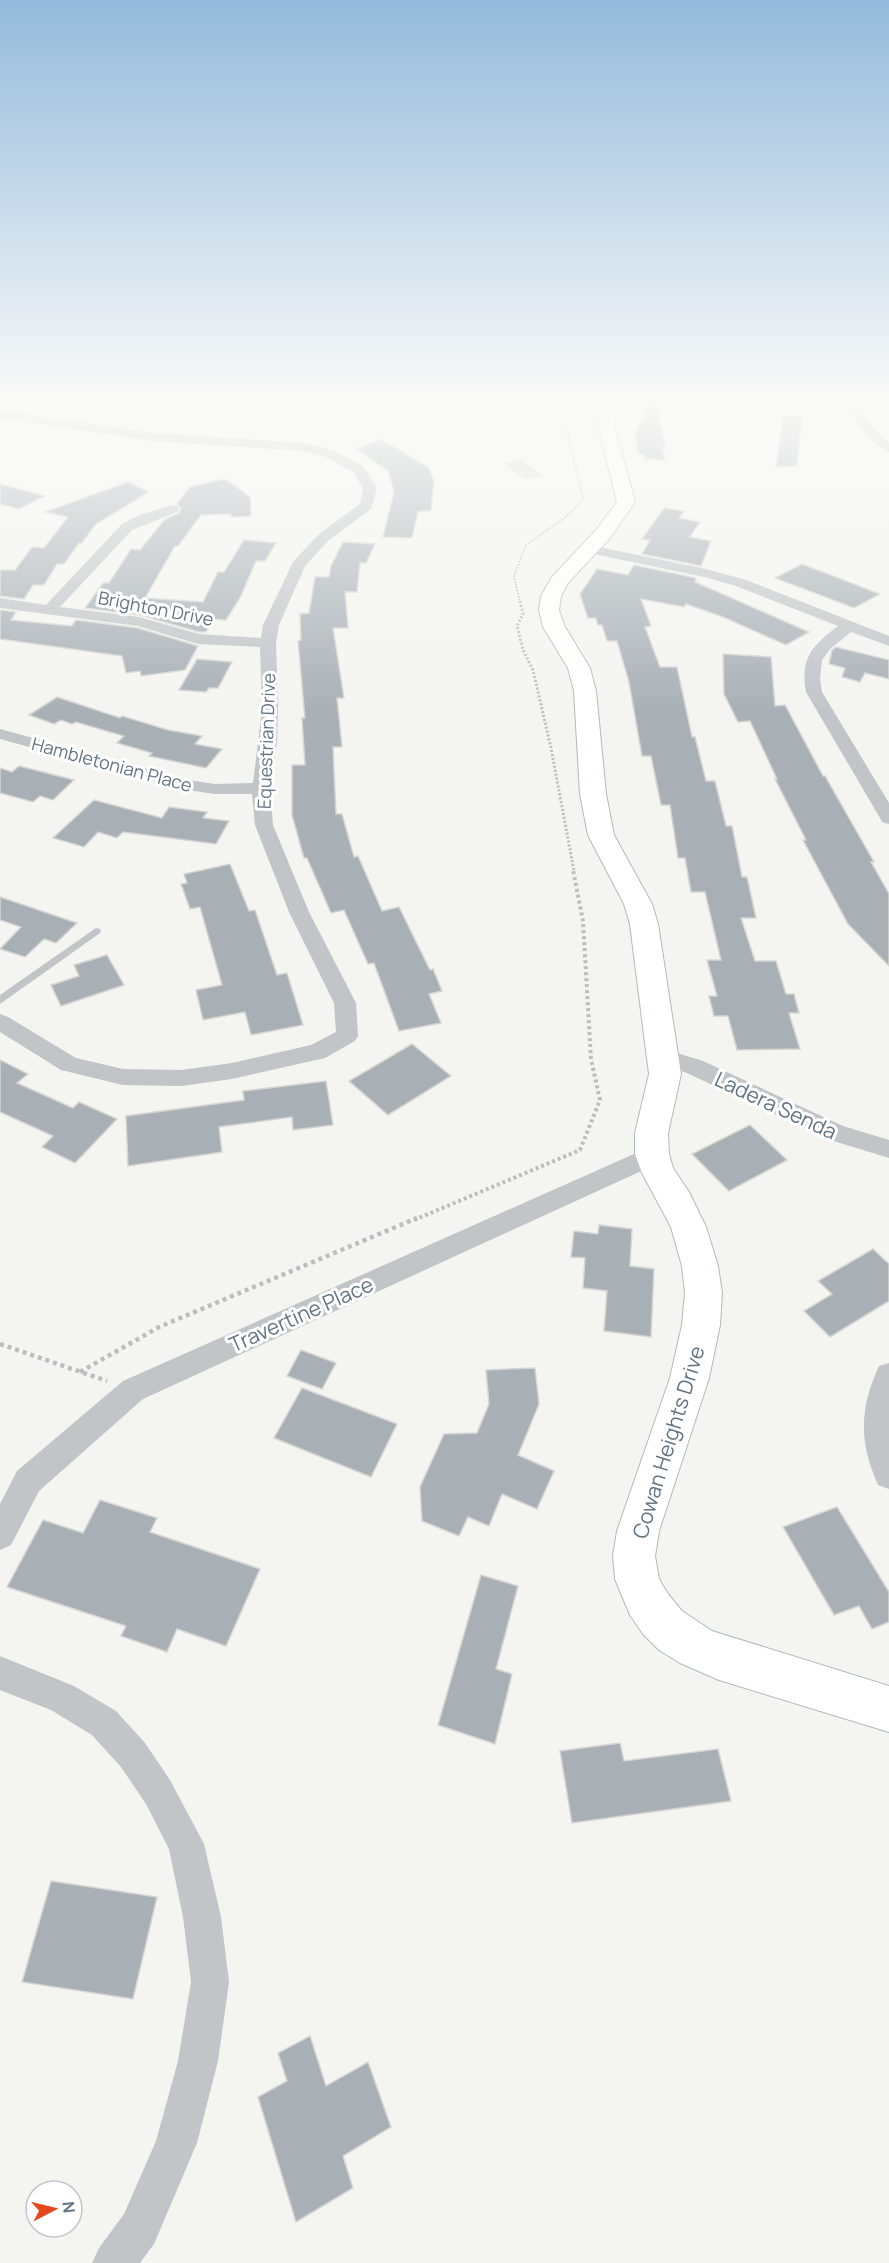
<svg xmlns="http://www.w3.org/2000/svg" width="889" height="2263" font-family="Manrope,sans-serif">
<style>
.green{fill:#d5dbd1}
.building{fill:#a8b0b6;stroke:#d5d5d3;stroke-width:1.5}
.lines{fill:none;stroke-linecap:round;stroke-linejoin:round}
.secondary-casing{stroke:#b3b9bd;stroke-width:2}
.path-far3{stroke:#bbbdbf;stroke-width:2;stroke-dasharray:1.5 1.5;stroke-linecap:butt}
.path-far2{stroke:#bbbdbf;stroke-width:3;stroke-dasharray:2 2;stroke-linecap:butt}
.path-far1{stroke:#bbbdbf;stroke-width:4;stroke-dasharray:3 3;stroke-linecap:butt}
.path{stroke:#bbbdbf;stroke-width:4.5;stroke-dasharray:4 4;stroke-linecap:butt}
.lane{fill:#c1c5c8;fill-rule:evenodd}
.street{fill:#c1c5c8;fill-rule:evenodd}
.secondary{fill:#fff;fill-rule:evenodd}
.labels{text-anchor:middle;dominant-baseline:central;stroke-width:6;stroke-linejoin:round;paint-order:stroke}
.far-street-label{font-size:18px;fill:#627582;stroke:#fff}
.street-label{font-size:21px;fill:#627582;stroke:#fff}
</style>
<rect width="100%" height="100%" fill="#f4f4f0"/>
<!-- green -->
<polygon class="green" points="521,459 543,476 525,479 503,463"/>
<!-- building -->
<g class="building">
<polygon points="652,396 655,396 666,448 662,448 665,460 645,459 644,455 638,454 635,433"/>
<polygon points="783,415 802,416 797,466 776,467"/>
<polygon points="381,439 429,468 434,482 431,511 418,511 412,538 383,537 394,492 388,471 356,449"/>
<polygon points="225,479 250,497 251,516 231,517 231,514 201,515 178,546 175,546 145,598 203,602 218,572 224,572 244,540 276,543 265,561 256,561 240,598 226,620 214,619 206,632 199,632 140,615 85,608 103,583 109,583 131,549 140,550 164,520 179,513 181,508 177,504 190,487"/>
<polygon points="128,482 149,492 96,524 82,543 79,543 64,564 57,564 44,585 33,585 24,599 0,596 0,570 15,570 32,547 44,548 68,517 45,512"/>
<polygon points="0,484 45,496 19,509 0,504"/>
<polygon points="664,508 684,511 679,518 700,522 690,537 711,541 701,566 642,554 650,540 642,539"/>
<polygon points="343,542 375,544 366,563 360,563 357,592 345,592 348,628 333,628 344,698 337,698 342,747 333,747 336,814 342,814 354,857 358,856 382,911 399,907 430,970 433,969 442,991 429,994 441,1023 399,1031 374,963 368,964 344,910 331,913 307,858 304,858 292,815 292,765 305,765 302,718 305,718 298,641 301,640 300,614 309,613 315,577 329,577 331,566"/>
<polygon points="802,564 880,594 854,608 775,578"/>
<polygon points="634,565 696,578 695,582 809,632 786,645 723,617 686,604 684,607 641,599 651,626 645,627 660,667 677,667 692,737 695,737 706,781 715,781 726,826 732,826 742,877 747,877 756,918 741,918 755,961 776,961 786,994 794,994 799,1013 789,1013 800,1049 737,1050 728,1016 714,1016 709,996 717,996 707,960 721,960 705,892 691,892 685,858 678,858 670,805 661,805 651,756 642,756 629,682 617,641 607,641 602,625 598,625 596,618 588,618 580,594 597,569 628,575"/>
<polygon points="0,610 16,612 11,620 72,626 76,620 138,628 198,646 185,670 141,676 140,671 126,673 122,656 0,639"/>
<polygon points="836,647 889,660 889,679 865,673 860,682 842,677 845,668 829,664 832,650"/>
<polygon points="723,654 771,657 775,706 785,705 823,776 825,776 874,862 871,862 889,894 889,966 848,924 803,840 806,840 775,779 777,779 750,721 738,722 724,694"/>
<polygon points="197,659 232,662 218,688 209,688 206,692 179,690"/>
<polygon points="57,697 120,718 122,716 168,730 202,736 195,744 222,749 206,768 149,756 152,753 117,743 124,736 76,722 72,724 61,720 54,724 29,715"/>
<polygon points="19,766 74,780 53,800 40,796 33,802 0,793 0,768 12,772"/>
<polygon points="94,800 162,818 169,807 207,812 203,818 229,821 216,844 123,832 117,838 98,832 84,847 53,838"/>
<polygon points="230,864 249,911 255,910 277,975 287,973 303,1025 251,1035 245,1012 203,1020 196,990 222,985 200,907 190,909 181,884 187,883 184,874"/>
<polygon points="0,897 77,923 56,943 44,939 25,957 0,949 21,927 0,920"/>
<polygon points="107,955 124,985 61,1006 51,985 79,976 74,965"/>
<polygon points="412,1044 451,1076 388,1115 349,1081"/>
<polygon points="0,1060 28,1074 17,1083 73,1108 79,1102 117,1119 75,1163 42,1147 53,1136 0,1112"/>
<polygon points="326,1081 333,1125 293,1130 292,1117 219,1127 222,1152 128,1166 126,1116 244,1100 243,1091"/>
<polygon points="750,1125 787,1160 729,1191 692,1154"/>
<polygon points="599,1225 632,1229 630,1266 654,1269 651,1337 604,1331 607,1291 583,1288 585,1258 571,1257 574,1231 598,1234"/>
<polygon points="873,1249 889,1264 889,1301 830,1337 804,1311 832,1294 818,1281"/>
<polygon points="301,1350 336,1363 322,1389 287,1376"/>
<polygon points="535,1368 539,1404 518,1455 554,1471 537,1509 502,1494 489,1526 468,1517 459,1536 422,1521 420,1487 444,1434 477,1433 489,1404 486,1370"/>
<polygon points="302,1388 397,1424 371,1477 274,1438"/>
<polygon points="100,1500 157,1518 150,1532 260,1569 226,1646 177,1629 167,1652 121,1636 126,1626 7,1587 43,1520 83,1533"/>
<polygon points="837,1507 889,1592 889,1622 872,1629 859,1606 834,1615 783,1527"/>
<polygon points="481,1575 518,1586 496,1669 512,1674 495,1744 438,1725"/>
<polygon points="620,1743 624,1761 718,1749 731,1801 572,1823 560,1751"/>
<polygon points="51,1881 157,1897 133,1999 22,1982"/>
<polygon points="310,2036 326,2086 368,2062 391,2127 343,2156 353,2188 296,2222 258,2097 287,2081 278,2053"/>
</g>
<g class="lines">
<!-- secondary casing -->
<g class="secondary-casing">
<polygon id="secondary" points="456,396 505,396 605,408 617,396 634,396 617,414 614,425 635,502 610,538 568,583 561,596 559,610 565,627 590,668 596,691 606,794 614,835 652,904 658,924 681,1074 668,1133 669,1154 673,1168 689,1192 706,1227 718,1266 722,1293 720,1325 709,1378 659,1531 655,1556 659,1579 668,1594 682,1611 712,1631 889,1686 889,1732 719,1680 680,1663 659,1650 643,1634 630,1615 615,1579 613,1556 617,1531 670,1378 682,1325 685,1293 682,1266 671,1227 642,1173 635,1154 635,1133 649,1074 630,924 624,904 588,835 580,794 574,691 568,668 543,627 539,610 541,596 552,577 596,530 617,502 598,425 600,417 464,401"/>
</g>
<!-- path-far3 -->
<polyline class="path-far3" points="520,603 514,576 526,545 567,516 583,499 566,426"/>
<!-- path-far2 -->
<polyline class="path-far2" points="520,601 523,614 517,626 523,650 533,670 551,748 574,871"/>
<!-- path-far1 -->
<polyline class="path-far1" points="414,1220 580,1150 600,1100 591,1059 583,921 573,870"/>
<!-- path -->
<g class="path">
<polyline points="0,1344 107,1381"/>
<polyline points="80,1372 159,1327 417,1218"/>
</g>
<!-- lane -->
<polygon class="lane" points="96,928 100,929 101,931 100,933 0,1004 0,995"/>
<!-- street -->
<g class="street">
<path d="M 846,396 L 858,396 L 865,419 L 889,442 L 889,452 L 885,451 C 866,435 850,421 846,396 Z"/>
<polygon points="0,410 153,433 305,443 334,451 363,466 377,488 371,509 329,540 305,566 279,625 276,643 278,710 277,743 270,788 273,825 309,912 356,1003 358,1036 355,1041 325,1058 232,1079 181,1086 123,1085 61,1070 0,1032 0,1014 8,1017 76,1058 123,1069 181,1070 232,1063 311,1045 336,1032 334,1003 289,912 255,825 252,794 215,794 187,790 0,739 0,729 188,780 215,784 253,783 262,710 260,647 198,644 138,626 0,608 0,598 46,605 122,524 140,515 172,505 177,506 179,509 177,512 132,530 60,607 139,617 199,634 261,638 263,625 293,562 319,534 360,504 363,488 353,472 326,457 304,451 153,441 0,418"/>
<path d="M 589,545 L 706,569 L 746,580 L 889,636 L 889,646 L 851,632 L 830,649 L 822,660 L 820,679 L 822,692 L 889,803 L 889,824 L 882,822 L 880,818 L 806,692 C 800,658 812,646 838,626 L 736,586 L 704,577 L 584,552 L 582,549 L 584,546 Z"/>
<polygon points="664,1049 703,1061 843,1126 889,1140 889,1158 827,1139 687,1073 656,1063 653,1057 656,1051"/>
<polygon points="652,1146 661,1148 664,1155 661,1162 143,1399 39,1491 11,1545 0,1550 0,1504 17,1471 123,1381"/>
<path d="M 889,1363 L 889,1489 L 878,1485 C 859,1442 859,1409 879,1366 Z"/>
<polygon points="0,1656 74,1686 116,1711 145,1743 170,1780 204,1844 221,1917 229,1982 218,2061 197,2143 154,2244 140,2263 92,2263 99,2248 124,2214 156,2141 178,2061 191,1982 183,1917 169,1849 146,1804 121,1767 92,1735 51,1710 0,1690"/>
</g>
<!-- secondary -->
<use href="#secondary" class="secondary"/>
</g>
<!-- sky -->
<linearGradient id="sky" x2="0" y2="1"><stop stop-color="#94badb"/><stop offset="0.56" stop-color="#fafaf8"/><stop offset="1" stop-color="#fafaf8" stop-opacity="0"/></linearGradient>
<rect width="889" height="713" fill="url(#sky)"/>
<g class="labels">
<!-- far-street labels -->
<g class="far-street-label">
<text transform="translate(156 608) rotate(11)">Brighton Drive</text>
<text transform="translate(266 741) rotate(-88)">Equestrian Drive</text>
<text transform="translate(112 764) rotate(15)">Hambletonian Place</text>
</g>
<!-- street labels -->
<g class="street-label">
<text transform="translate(776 1105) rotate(25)">Ladera Senda</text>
<text transform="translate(301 1314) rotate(-24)">Travertine Place</text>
<text transform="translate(668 1442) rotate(-73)">Cowan Heights Drive</text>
</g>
</g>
<!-- north arrow -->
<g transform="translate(54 2209) rotate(83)"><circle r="28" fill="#ffffff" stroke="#c0c8cd" stroke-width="1.5"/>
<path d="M0-4.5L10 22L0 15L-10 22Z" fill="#e6481e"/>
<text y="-9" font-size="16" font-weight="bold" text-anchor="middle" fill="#627582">N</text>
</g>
</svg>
